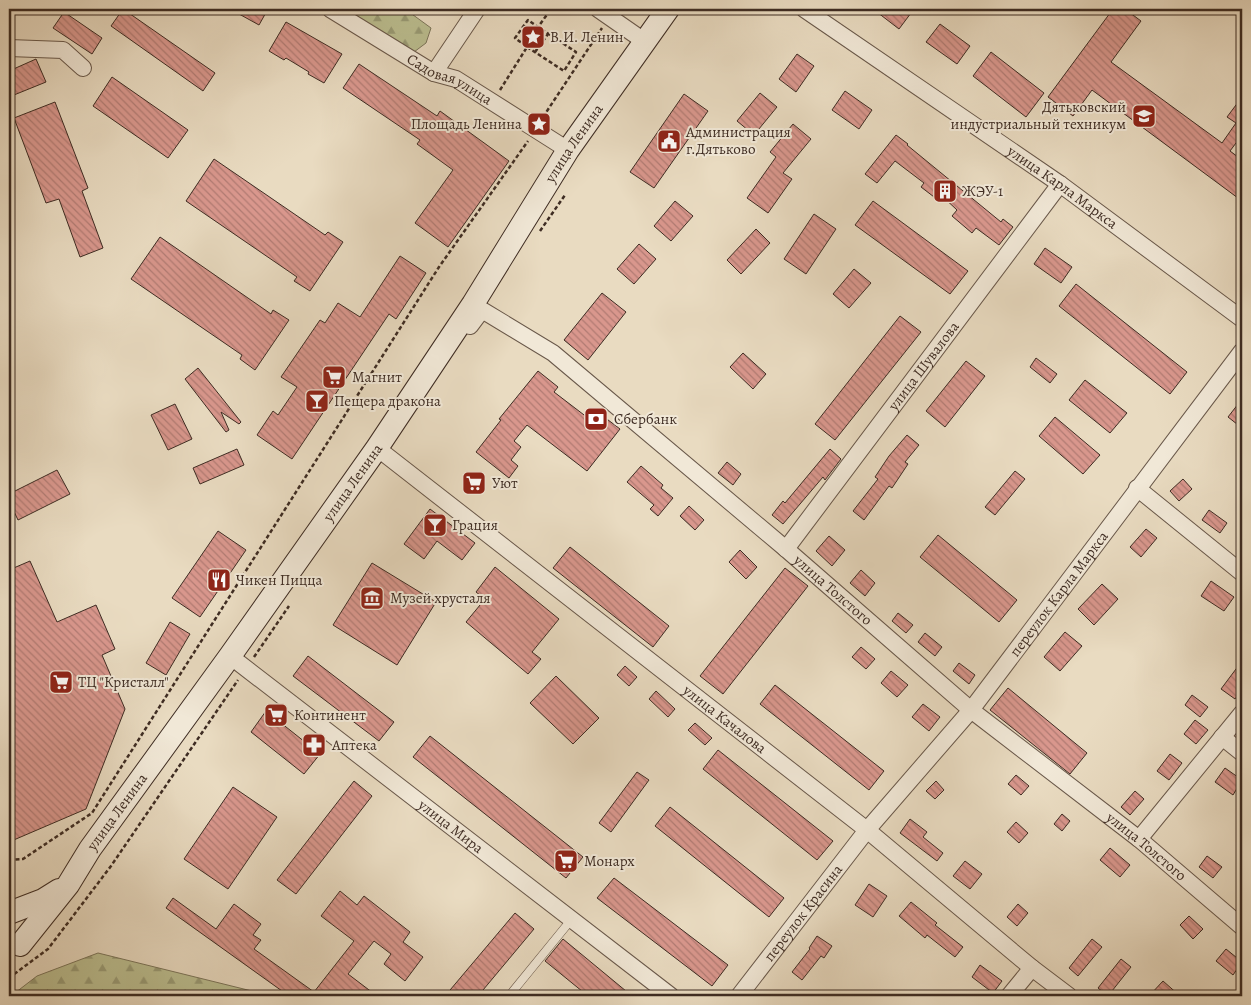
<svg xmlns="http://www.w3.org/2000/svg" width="1251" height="1005" font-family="Alegreya,serif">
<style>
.forest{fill:url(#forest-firs);stroke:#7c755a}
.building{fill:url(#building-back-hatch);stroke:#3e2c23}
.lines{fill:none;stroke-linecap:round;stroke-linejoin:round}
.service-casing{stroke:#69584a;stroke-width:9}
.minor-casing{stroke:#69584a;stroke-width:18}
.secondary-casing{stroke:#3e2c23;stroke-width:24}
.path{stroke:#3e2c23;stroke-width:2.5;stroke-dasharray:4 2.5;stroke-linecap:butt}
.service{stroke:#f1e8d7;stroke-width:8}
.minor{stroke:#f1e8d7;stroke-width:16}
.secondary{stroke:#f1e8d7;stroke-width:22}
.labels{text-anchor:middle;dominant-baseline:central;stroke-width:4;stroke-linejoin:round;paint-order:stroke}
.poi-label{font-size:15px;fill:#3e2c23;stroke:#f1e8d7;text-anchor:start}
.street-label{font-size:15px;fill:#3e2c23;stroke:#f1e8d7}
</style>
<defs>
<pattern id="forest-firs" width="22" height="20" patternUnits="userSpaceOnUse" patternTransform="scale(1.25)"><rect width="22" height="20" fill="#bbbe90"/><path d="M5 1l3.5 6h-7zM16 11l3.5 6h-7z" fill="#999b75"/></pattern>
<pattern id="building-back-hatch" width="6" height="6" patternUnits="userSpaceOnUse" patternTransform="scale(1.25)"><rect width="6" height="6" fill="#d9978d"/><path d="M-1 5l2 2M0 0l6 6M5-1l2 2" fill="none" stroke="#b17b73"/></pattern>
</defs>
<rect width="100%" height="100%" fill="#e9dbc1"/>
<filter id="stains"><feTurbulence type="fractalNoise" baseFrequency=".004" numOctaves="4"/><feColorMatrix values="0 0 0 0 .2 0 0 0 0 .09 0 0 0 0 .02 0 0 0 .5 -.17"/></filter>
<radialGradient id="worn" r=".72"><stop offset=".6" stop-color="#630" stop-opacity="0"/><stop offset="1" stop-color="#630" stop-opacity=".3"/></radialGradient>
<!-- forest -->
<g class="forest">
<polygon points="334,9 405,9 431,28 426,43 410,55"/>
<polygon points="98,953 268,995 269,996 11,996 37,976"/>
</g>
<!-- building -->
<g class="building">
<polygon points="123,9 215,73 203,91 111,26"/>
<polygon points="230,9 268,9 259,25"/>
<polygon points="873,9 914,9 899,29"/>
<polygon points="1113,9 1125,9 1141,21 1111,62 1222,143 1236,123 1227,117 1242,97 1242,135 1230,151 1242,160 1242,201 1092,90 1073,116 1048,97"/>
<polygon points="64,12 102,38 92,54 53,28"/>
<polygon points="286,22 342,54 324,83 308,74 309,72 286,58 284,60 269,51"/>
<polygon points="940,24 970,46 957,64 926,42"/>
<polygon points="991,52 1044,93 1026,117 973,76"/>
<polygon points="797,54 814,66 796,92 779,79"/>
<polygon points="36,59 46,82 9,97 9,71"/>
<polygon points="359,64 437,116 440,111 509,161 448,247 415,223 453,170 417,144 420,140 343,88"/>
<polygon points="112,77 188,130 168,158 93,106"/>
<polygon points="845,91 872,110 859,129 832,110"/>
<polygon points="760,93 777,107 754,135 737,121"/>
<polygon points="684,94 708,111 654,188 630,172"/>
<polygon points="55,102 88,188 82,191 103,248 80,257 59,199 46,203 14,118"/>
<polygon points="793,124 811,139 783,173 792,179 768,213 747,198 776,157 770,152"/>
<polygon points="896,135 908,144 907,145 1001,222 1003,219 1013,227 999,245 976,228 972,233 952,216 957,210 942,196 938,200 921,187 924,183 895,161 877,183 865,174"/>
<polygon points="214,159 325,235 328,232 343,242 310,291 294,281 297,277 186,201"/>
<polygon points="675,201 693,216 671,241 654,226"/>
<polygon points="873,201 968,271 950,294 855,225"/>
<polygon points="814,214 836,229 806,274 784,259"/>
<polygon points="756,229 770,243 741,274 727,260"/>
<polygon points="160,237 271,314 273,310 289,320 255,370 240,359 242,355 131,279"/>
<polygon points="639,244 656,259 634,284 617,269"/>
<polygon points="1045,248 1072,267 1061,283 1034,264"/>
<polygon points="400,256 426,273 396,319 389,314 292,459 257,435 273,411 278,415 297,387 281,377 320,320 325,323 338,303 360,317"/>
<polygon points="854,269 871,283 849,308 833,294"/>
<polygon points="1076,284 1187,372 1170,394 1059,306"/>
<polygon points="602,293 626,312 588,360 564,340"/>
<polygon points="900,316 921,332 835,440 815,424"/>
<polygon points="743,353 766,374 753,389 730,367"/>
<polygon points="1036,358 1057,374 1050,383 1030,367"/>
<polygon points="966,361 985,376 945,427 926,411"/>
<polygon points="198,368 241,422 239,424 221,412 229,430 226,432 185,379"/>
<polygon points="538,371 558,387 554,392 588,418 595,410 620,429 587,471 527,425 514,441 521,447 511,460 518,466 509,478 476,452 501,420 499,419"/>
<polygon points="1085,380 1127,413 1110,433 1069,400"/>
<polygon points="1242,399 1242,428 1228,417"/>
<polygon points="175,404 192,439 168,450 151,415"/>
<polygon points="1055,417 1100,455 1083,474 1039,436"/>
<polygon points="907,435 919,445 905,462 908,464 892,488 889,486 864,520 853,511 878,479 875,477 889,456"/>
<polygon points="237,449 244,465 200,484 193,468"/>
<polygon points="830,449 841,459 825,480 823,477 783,524 772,515 783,501 785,503"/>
<polygon points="727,462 741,474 733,485 718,473"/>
<polygon points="641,466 663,485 661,488 673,498 658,516 650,509 654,505 627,482"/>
<polygon points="57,470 70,494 18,520 9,501 9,494"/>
<polygon points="1015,471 1025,479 995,515 985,507"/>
<polygon points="1183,479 1192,489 1179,501 1170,491"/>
<polygon points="689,506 704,520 695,530 680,516"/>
<polygon points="430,509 475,543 462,560 437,541 424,559 404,544"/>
<polygon points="1209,510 1227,523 1220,533 1202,520"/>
<polygon points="1146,529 1157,538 1141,557 1130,547"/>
<polygon points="218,531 246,550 200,617 172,598"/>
<polygon points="938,535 1017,600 999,622 920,557"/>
<polygon points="829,536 845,550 832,566 816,551"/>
<polygon points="570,547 669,626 653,647 553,568"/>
<polygon points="740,550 757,567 746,579 729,562"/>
<polygon points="30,561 57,622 96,605 115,649 102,655 125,709 86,809 9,842 9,570"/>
<polygon points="372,563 436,602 397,665 333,625"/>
<polygon points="495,567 559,619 532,652 541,659 528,674 466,622 485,599 476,592"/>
<polygon points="785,568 808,586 723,694 700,676"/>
<polygon points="861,570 875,583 865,596 850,583"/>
<polygon points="1211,581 1234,597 1224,611 1201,596"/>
<polygon points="1102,584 1118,599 1094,625 1078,609"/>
<polygon points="898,613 913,625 906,633 892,621"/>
<polygon points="170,622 190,634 166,675 146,663"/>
<polygon points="1065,632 1082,646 1060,671 1044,657"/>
<polygon points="925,633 942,647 935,656 918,642"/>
<polygon points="861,647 875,659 866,669 852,657"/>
<polygon points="308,656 394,722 379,741 293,676"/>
<polygon points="1242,661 1242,689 1235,699 1221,689"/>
<polygon points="959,663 975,675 969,684 953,671"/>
<polygon points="625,666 637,677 629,686 617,675"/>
<polygon points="891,671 908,685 897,697 881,683"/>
<polygon points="556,676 599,718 573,744 530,703"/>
<polygon points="775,685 884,771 869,790 760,704"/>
<polygon points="1008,688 1087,753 1070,774 990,710"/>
<polygon points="656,691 675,709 668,717 649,699"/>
<polygon points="1192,695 1208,707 1200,717 1185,705"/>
<polygon points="923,704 940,717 929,731 912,717"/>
<polygon points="266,711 320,754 304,774 251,732"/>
<polygon points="1195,720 1208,730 1196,744 1184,734"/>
<polygon points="695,723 712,738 705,745 688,730"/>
<polygon points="430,736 583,857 566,878 413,757"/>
<polygon points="718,750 833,841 817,860 703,769"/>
<polygon points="1170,754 1182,763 1169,780 1157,771"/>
<polygon points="1225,768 1242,780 1233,795 1215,782"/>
<polygon points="637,772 649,780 611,832 599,823"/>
<polygon points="1016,775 1029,786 1021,795 1008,784"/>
<polygon points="354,781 372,796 296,894 277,880"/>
<polygon points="936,781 944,790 935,799 926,791"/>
<polygon points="233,787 277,817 228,889 184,859"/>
<polygon points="1135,791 1144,799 1130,815 1121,807"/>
<polygon points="670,807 784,898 769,917 655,826"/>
<polygon points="1062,814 1070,821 1062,831 1054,824"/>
<polygon points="910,819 927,832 923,837 943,853 937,861 900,833"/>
<polygon points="1016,822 1028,833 1019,843 1007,832"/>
<polygon points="1110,848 1130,865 1120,877 1100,860"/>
<polygon points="1207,856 1222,867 1213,878 1199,867"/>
<polygon points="965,861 982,874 970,889 953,876"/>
<polygon points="614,878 728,965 712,986 597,898"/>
<polygon points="869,884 887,896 873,917 855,905"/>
<polygon points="340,891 357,905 364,896 410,932 403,942 423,957 405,981 384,964 391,954 374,941 348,974 377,996 289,996 166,908 173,898 216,929 234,904 261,924 253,935 261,940 254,949 314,992 354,941 321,916"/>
<polygon points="911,902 937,923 935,925 963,947 955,957 927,935 925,938 899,916"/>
<polygon points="1018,904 1028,913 1017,926 1007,917"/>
<polygon points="515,913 534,929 478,996 445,996"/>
<polygon points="1189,916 1203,929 1193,939 1180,925"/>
<polygon points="817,936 832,946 824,958 821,956 802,980 792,972 810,949 809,948"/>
<polygon points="563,939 632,996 588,996 545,961"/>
<polygon points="1092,939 1102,947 1078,976 1069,968"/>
<polygon points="1226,949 1242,962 1233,975 1216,961"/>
<polygon points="1121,959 1131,967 1108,996 1098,988"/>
<polygon points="980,965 1002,981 993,993 972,977"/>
<polygon points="1163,981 1180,996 1149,996"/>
</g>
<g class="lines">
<!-- service casing -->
<g class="service-casing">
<polyline id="service" points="509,996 571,920"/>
</g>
<!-- minor casing -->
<g class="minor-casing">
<g id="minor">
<path id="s1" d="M 330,9 L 434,73 L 456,79 L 568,150"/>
<polyline points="598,9 644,41"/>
<path id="s2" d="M 804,9 L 1060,184 L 1242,319"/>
<polyline points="9,48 63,50 83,68"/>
<polyline points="434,73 477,9"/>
<path id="s3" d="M 470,326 L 482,310 L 553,353 L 786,549 L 971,710 L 1139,839 L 1242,927"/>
<path id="s4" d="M 377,448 L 867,830 L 1032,968 L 1069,996"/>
<polyline points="1137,488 1242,573"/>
<path id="s5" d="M 786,549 L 1060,184"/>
<path id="s6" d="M 230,656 L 671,996"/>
<polyline points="1222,737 1242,753"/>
<polyline points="1139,839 1242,713"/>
<path id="s7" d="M 739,996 L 867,830 L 971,710 L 1242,351"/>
<polyline points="1009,996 1032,968"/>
</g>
</g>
<!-- secondary casing -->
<g class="secondary-casing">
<g id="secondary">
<polyline points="9,913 43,900 59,890"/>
<path id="s8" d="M 20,945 L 68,885 L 90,849 L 230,656 L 377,448 L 473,304 L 568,150 L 668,9"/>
</g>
</g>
<!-- path -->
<g class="path">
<polyline points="527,47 564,71 576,52 538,27"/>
<polyline points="535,52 548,34"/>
<polyline points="500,90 527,47 515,38 528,20 538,27 551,9"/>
<polyline points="543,117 602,28"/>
<polyline points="540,231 565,195"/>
<polyline points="254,657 289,606"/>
<polyline points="9,860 23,859 92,813 439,267 528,141"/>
<polyline points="9,978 48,949 111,866 238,680"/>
</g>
<!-- service -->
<use href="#service" class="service"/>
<!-- minor -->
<use href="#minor" class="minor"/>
<!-- secondary -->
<use href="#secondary" class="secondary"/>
</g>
<!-- icons -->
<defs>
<g id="sight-square" transform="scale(1.25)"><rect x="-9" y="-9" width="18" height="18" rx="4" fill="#8f2418" stroke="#f1e8d7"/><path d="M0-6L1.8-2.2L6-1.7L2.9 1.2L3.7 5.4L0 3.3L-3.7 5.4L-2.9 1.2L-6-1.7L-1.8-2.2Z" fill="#fff"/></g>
<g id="university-square" transform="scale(1.25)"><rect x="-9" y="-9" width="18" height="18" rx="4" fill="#8f2418" stroke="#f1e8d7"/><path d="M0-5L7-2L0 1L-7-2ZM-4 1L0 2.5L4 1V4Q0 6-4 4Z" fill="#fff"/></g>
<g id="civic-square" transform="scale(1.25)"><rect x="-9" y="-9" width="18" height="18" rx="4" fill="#8f2418" stroke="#f1e8d7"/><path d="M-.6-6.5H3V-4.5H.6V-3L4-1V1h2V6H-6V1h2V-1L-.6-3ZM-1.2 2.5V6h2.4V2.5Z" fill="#fff"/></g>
<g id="building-square" transform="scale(1.25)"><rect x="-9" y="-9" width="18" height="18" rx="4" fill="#8f2418" stroke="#f1e8d7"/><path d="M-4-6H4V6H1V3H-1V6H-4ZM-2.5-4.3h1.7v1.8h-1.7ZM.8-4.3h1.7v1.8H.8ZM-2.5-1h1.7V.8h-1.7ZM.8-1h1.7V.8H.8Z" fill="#fff"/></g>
<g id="supermarket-square" transform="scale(1.25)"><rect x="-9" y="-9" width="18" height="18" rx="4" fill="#8f2418" stroke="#f1e8d7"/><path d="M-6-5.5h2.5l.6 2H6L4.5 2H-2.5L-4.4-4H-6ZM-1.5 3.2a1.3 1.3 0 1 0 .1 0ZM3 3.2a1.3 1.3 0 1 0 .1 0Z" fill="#fff"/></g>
<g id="bar-square" transform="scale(1.25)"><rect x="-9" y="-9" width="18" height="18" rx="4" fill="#8f2418" stroke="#f1e8d7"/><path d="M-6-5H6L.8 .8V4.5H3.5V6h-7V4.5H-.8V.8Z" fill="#fff"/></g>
<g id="bank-square" transform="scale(1.25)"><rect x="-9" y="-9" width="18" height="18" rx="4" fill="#8f2418" stroke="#f1e8d7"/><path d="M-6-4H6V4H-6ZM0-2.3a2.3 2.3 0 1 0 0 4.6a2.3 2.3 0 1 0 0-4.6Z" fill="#fff"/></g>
<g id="restaurant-square" transform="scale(1.25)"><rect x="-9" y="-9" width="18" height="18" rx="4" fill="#8f2418" stroke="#f1e8d7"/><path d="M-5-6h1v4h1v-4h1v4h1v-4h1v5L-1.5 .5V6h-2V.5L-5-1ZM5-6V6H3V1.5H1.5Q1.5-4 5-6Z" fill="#fff"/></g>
<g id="museum-square" transform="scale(1.25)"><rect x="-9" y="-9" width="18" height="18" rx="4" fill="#8f2418" stroke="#f1e8d7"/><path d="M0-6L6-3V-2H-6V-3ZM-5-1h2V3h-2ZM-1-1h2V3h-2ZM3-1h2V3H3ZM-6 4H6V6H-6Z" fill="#fff"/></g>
<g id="pharmacy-square" transform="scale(1.25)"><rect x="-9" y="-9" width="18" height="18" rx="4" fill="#8f2418" stroke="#f1e8d7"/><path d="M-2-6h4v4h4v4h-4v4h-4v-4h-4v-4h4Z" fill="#fff"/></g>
</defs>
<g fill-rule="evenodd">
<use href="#sight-square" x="533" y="37"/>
<use href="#university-square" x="1144" y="116"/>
<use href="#sight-square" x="539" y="124"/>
<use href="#civic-square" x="669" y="141"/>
<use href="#building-square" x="945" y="191"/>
<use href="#supermarket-square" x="334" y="377"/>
<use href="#bar-square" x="317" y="401"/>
<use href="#bank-square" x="596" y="419"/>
<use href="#supermarket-square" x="474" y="483"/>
<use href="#bar-square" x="435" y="525"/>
<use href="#restaurant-square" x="219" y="580"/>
<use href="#museum-square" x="372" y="598"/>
<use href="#supermarket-square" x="61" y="682"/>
<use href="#supermarket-square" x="276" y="715"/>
<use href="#pharmacy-square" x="314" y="745"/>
<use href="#supermarket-square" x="566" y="861"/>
</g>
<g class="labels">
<!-- poi labels -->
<g class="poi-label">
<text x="550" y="37">В.И. Ленин</text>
<text x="1126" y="107" text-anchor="end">Дятьковский<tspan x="1126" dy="17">индустриальный техникум</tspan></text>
<text x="522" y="124" text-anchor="end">Площадь Ленина</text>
<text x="686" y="132">Администрация<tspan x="686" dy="17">г.Дятьково</tspan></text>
<text x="962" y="191">ЖЭУ-1</text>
<text x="352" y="377">Магнит</text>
<text x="334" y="401">Пещера дракона</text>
<text x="614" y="419">Сбербанк</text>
<text x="492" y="483">Уют</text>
<text x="452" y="525">Грация</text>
<text x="236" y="580">Чикен Пицца</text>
<text x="390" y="598">Музей хрусталя</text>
<text x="78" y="682">ТЦ "Кристалл"</text>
<text x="294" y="715">Континент</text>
<text x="332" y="745">Аптека</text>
<text x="584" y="861">Монарх</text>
</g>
<!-- street labels -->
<g class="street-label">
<text stroke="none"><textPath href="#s1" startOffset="139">Садовая улица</textPath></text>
<text stroke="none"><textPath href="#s8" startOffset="975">улица Ленина</textPath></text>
<text stroke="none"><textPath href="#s2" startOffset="314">улица Карла Маркса</textPath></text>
<text stroke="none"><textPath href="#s5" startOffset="229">улица Шувалова</textPath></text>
<text stroke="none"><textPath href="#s8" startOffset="570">улица Ленина</textPath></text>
<text stroke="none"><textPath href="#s3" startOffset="470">улица Толстого</textPath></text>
<text stroke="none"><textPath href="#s7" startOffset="514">переулок Карла Маркса</textPath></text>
<text stroke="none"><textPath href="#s4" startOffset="441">улица Качалова</textPath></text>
<text stroke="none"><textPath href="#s8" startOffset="165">улица Ленина</textPath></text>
<text stroke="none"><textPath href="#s6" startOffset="279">улица Мира</textPath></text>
<text stroke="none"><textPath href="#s3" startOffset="875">улица Толстого</textPath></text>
<text stroke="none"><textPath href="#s7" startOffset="105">переулок Красина</textPath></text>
</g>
</g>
<!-- margin -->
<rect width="1251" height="1005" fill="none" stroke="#e9dbc1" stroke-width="30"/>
<rect x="10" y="10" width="1231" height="985" fill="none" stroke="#3e2c23" stroke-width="2.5"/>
<rect x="15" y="15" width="1221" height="975" fill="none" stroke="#3e2c23"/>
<rect width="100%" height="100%" filter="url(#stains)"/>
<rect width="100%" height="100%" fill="url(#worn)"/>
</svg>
